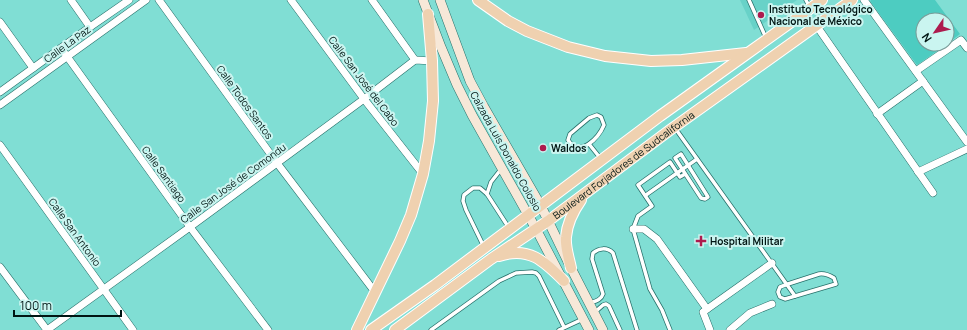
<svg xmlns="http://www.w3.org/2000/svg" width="967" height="330" font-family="Manrope,sans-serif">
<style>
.built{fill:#68d2c8}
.green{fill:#4dccc1}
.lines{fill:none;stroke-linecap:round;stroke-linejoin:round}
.service-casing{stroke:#28716b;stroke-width:5}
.minor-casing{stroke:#28716b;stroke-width:8}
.secondary-casing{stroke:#28716b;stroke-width:10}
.primary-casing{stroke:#fff;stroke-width:12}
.service{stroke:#fff;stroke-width:3.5}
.minor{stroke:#fff;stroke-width:7}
.secondary{stroke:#f7e8d8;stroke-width:9}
.primary{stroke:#efd1b0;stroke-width:10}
.poi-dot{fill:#ad1b4e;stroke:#caf5f0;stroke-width:1.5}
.labels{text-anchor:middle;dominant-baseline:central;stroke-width:4;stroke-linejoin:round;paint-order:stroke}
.poi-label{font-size:10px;font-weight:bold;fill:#001513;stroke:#caf5f0;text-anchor:start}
.street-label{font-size:10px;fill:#001513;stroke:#caf5f0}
</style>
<rect width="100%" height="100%" fill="#80ded4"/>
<!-- built -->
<polygon class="built" points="740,0 797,0 754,30"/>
<!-- green -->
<polygon class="green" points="871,0 935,0 960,34 947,44 947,20 923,20 923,44 947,44 917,65 870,1"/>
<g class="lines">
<!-- service casing -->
<g class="service-casing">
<g id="service">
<polyline points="749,0 766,38"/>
<polyline points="806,0 810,8"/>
<path d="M 597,115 L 601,117 L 604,125 C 599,137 580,159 568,140 L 570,134 L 589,118 Z"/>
<polyline points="675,128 795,296"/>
<polyline points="589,144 601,159"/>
<polygon points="681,154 708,197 705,199 701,198 675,158"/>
<polyline points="487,194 491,182 502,168"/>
<polyline points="646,195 697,159"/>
<polyline points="484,247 466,210 463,201 464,195 473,188 480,188 487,194 509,228"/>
<path d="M 819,274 C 825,273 829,275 834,278 L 836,284 L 785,299 L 780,297 L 778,292 L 780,287 L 788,284 Z"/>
<path d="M 590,303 C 596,301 601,300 603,294 L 592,259 L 593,253 C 599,248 607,247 613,253 L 637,330"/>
<polyline points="595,312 603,305 606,304 609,306 620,330"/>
<polyline points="431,330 499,281 516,273 532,272 536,273 539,276 564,327"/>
<polyline points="559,330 583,319"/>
<polyline points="670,330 662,310 650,289 633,229 638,216 652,206 638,185 670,162 680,177 685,174"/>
</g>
</g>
<!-- minor casing -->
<g class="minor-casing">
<g id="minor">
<polyline points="71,0 90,27"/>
<polyline points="159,0 277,163 375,292"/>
<polyline points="291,0 364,99 423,174"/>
<polyline points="372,0 415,60"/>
<polyline points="864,0 967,142"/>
<polyline points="0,22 33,68"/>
<polyline points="816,25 933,193"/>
<polyline points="61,48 190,227 268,330"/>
<polyline points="916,71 961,40 967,48"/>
<polyline points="0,92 90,27 129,0"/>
<polyline points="0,105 146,0"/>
<polyline points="877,114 923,81"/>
<polyline points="0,145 133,330"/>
<polyline points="918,172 967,149"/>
<polyline points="633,229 644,229 657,239 707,309"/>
<polyline points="0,267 47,330"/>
<polyline points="47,330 190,227 364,99 415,60 432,61"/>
<polyline points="710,330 703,312 772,263"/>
<polyline points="730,330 750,313 772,304"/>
</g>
</g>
<!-- secondary casing -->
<g class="secondary-casing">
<g id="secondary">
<polyline points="423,0 441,47 457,85 472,115 536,229 589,330"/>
<polyline points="440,0 470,81 484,107 541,206 571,268 603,330"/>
</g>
</g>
<!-- primary casing -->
<g class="primary-casing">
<g id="primary">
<polyline points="478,0 508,21 527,31 568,47 605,56 651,61 682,60 746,53"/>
<path d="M 499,256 C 529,246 544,261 564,281"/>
<path d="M 571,268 C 569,258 565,247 566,237 C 567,224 574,210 581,200"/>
<polyline points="357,330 400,241 411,215 423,174 429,141 433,101 432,61 428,14"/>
<polyline points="371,330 435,285 660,116 748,53 822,0"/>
<path id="s1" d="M 395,330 L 491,259 L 548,221 L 670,130 L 852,0"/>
</g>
</g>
<!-- service -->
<use href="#service" class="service"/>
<!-- minor -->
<use href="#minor" class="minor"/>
<!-- secondary -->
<use href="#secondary" class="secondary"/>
<!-- primary -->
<use href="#primary" class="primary"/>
</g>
<!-- markers -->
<g class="poi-dot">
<circle cx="761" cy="15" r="4"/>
<circle cx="543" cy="148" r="4"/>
<path d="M699 235h4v4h4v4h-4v4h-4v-4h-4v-4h4z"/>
</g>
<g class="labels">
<!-- poi labels -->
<g class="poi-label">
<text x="769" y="9">Instituto Tecnológico<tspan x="769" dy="12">Nacional de México</tspan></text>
<text x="551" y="148">Waldos</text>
<text x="710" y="241">Hospital Militar</text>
</g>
<!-- street labels -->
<g class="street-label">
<text transform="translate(67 44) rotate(-36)">Calle La Paz</text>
<text transform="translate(364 81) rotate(53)">Calle San José del Cabo</text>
<text transform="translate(245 102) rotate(54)">Calle Todos Santos</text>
<text transform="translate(506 151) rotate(61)">Calzada Luis Donaldo Colosio</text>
<text stroke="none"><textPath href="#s1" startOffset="282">Boulevard Forjadores de Sudcalifornia</textPath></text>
<text transform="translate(164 174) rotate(54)">Calle Santiago</text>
<text transform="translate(233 183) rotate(-36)">Calle San José de Comondu</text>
<text transform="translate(75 232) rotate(54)">Calle San Antonio</text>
</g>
</g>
<!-- north arrow -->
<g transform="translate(935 32) rotate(236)"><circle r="19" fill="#caf5f0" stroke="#799b98"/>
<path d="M0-3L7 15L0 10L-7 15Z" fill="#ad1b4e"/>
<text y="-6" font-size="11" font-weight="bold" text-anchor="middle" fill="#001513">N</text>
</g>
<!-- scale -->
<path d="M14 310v6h107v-6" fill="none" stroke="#001513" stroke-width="2"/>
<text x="20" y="310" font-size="12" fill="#001513" stroke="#caf5f0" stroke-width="3" paint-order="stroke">100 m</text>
</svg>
